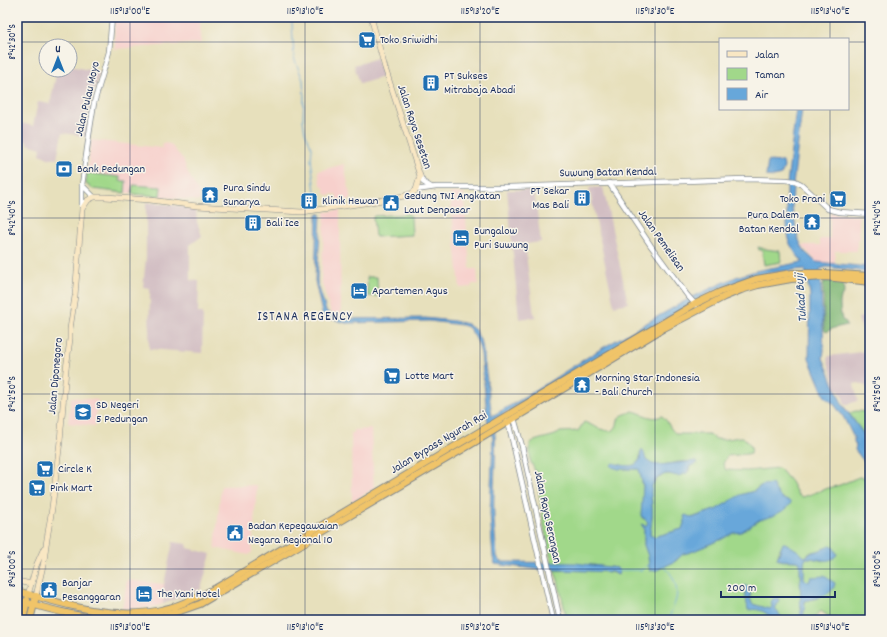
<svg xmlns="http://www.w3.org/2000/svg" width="887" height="637" font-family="Dekko,sans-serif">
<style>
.built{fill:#f7d0cc}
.industrial{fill:#d2bec3}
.green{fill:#a1d88a;stroke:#5e8474;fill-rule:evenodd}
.forest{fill:#80b876;stroke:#4e746a}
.water{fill:#67a7da;stroke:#416b9c}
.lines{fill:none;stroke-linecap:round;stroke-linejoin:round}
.stream{stroke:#67a7da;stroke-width:1}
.tertiary-casing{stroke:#81888d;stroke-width:6}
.secondary-casing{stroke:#81888d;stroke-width:6}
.trunk-casing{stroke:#81888d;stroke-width:8}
.tertiary{stroke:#fff;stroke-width:4.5}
.secondary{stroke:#f9e7c3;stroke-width:5}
.trunk{stroke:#f0c469;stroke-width:6}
.ticks{fill:none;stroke:#1b2f5e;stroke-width:1;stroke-opacity:0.45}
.labels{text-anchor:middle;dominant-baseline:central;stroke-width:3;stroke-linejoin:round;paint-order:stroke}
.poi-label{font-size:12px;fill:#1b2f5e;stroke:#f7f3e8;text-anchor:start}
.street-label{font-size:12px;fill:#1b2f5e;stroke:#f7f3e8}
.water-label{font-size:13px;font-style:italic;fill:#325383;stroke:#f7f3e8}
.neighbourhood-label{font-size:13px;letter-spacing:1px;fill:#1b2f5e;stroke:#f7f3e8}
.neatline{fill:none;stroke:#1b2f5e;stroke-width:1.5}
.ticks-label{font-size:10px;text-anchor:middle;fill:#1b2f5e}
</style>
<rect width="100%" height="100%" fill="#f7f3e8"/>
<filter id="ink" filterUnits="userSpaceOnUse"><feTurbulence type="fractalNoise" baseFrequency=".025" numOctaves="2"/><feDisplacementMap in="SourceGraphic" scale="8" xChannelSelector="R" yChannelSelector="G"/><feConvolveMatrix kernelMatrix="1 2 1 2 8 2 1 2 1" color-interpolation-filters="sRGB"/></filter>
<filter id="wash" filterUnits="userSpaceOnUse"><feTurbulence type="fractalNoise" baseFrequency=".012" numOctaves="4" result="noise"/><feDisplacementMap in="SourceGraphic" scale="16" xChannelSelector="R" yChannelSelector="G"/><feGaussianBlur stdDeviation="0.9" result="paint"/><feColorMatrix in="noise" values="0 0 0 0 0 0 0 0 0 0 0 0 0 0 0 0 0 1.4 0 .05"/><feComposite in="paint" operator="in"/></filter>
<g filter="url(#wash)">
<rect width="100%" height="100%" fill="#e7e0bc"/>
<!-- built -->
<g class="built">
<polygon points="167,17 200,17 201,43 115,49 114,19"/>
<polygon points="91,140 162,148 163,143 170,144 183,159 188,173 199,193 200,201 93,189 86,184"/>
<polygon points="344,164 351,200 338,202 336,194 328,195 325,193 324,188 320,183 318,171"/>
<polygon points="451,193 464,194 470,269 477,269 478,284 472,284 471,287 460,288 450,195"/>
<polygon points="340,210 340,230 341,318 331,313 321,281 325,212"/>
<polygon points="830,212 837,214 859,216 859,239 857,239 857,251 835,251 835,263 819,262 817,262 802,246 805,245 820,245 820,239 830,239"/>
<polygon points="71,397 98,400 95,426 68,423"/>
<polygon points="371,429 374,488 352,502 351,433 354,433 354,430"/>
<polygon points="257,485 252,552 249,555 215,548 221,486"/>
<polygon points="127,580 164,584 163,604 153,607 122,609"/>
</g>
<!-- industrial -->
<g class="industrial">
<polygon points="377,58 383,77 360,84 354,65"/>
<polygon points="70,66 100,72 91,105 86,136 62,133 57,159 48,158 40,154 41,148 28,144 28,142 18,138 21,123 33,126 38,102 50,104 57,70 70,70"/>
<polygon points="603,187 628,303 614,306 589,188"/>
<polygon points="507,190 534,190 541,242 526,244 527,262 534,315 536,317 519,319"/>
<polygon points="146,202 196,208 197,222 202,236 190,245 190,280 199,281 198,313 203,313 202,353 149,349 150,288 143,287 146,257"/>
<polygon points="870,316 870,386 867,387 859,383 854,384 858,401 845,405 842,395 836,388 827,359 829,356 861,352 866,350 864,332 860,324 858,318"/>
<polygon points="173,542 187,544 188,548 211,554 201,589 163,604 164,584"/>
</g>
<!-- green -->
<g class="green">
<polygon points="87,173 120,177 120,181 126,181 125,193 93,189 86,184"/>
<polygon points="133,185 161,187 160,196 132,194"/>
<polygon points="409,214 411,216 412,235 376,237 375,236 373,217 374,216"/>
<polygon points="758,247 765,249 780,251 781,262 764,265 762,250 759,250"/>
<polygon points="367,277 377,277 378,296 368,296"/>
<path d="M 633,411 C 643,413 651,421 662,416 C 669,421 669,430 677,434 L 709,434 C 716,444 732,437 743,437 C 747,441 753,446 751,453 L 747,454 L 727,456 L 723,464 L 726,470 L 747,471 L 778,468 L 780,469 L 791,482 L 798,495 L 803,497 L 825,489 L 840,485 L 859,477 L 864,477 L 870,484 L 870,620 L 836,620 L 835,618 L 828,616 L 821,611 L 811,620 L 803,620 L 805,601 L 818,598 L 822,595 L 827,594 L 813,577 L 811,577 L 809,582 L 804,579 L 804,562 L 806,558 L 811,558 L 823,561 L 825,548 L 818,551 L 811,552 L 805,557 L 803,556 C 798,550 793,549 787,544 L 780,548 L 777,559 C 784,563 793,559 800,562 L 801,620 L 784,620 L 776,612 L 775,609 L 779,601 L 770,609 L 752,604 L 750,598 L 751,593 L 745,591 C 748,598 745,603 750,610 C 759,607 768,613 772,620 L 567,620 L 558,580 L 554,570 C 569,571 606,568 618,575 L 617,568 L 593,565 L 552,563 L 545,533 L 536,473 L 530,460 L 530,443 C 538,438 556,437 560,432 L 578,431 L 584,422 C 591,424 611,437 616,427 C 618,424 617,419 621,416 C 624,414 629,413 633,411 ZM 640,452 C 643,455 645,459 647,462 C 655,469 669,463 678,462 C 684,461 690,462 697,463 L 690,466 L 689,471 L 675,475 L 668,474 L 665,474 L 658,478 L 652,486 L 650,491 L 652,501 L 652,516 L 650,535 L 654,537 L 682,529 L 685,520 L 717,509 L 743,494 L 754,491 L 760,486 L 772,484 L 779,496 L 787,501 L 773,516 L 759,520 L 741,532 L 733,533 L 722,539 L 691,552 L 683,554 L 676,561 L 657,570 L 649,569 L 648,556 L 644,545 L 644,528 L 642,525 L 646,526 L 648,522 L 647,520 L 642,518 L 643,486 L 639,469 L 619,469 L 616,464 L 626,466 L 635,465 L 640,459 Z"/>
<polygon points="856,411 870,412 870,443 849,413"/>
</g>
<!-- forest -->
<path class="forest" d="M 824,281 L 843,282 L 844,293 C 837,299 841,312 842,320 L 846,322 L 847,325 L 834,328 L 826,332 L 824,329 L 823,288 Z"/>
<!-- water -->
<g class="water">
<path d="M 796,109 L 802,109 L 793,185 L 792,208 L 798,238 L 804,251 L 816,262 L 870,267 L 870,272 L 827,267 L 820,269 L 824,350 L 823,358 L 842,404 L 870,443 L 870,469 L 855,450 L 856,445 L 854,442 L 854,438 L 844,418 L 834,404 L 825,397 L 809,359 L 810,295 L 805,269 C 753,273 721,283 677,312 L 493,420 C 498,445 494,469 494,494 C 493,515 495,536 497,556 L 499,560 L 502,562 L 575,563 L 617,568 L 619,572 L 618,575 L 613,572 L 535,569 L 495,564 L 493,558 L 490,513 L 493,438 L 488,424 L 481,353 L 478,343 L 474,335 L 468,327 L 462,325 L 429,321 L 346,323 L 324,317 L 322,313 L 315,281 L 317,214 L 321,214 L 317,281 L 326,311 L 333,316 L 342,319 L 425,318 L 454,321 L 467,324 L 475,330 L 482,344 L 492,416 L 525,397 L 599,350 L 692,297 L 736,277 L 755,271 L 803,262 L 796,254 L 790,244 L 787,229 L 787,184 Z"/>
<polygon points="768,161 783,162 784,167 781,175 774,177 766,176"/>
<path d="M 642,450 L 644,453 L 646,460 L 652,464 L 659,465 L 696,461 L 697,463 L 690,466 L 687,473 C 684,474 681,475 678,476 C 674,476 670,473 666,474 C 643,481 654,500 652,517 C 652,523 650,529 650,535 L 654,537 L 682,529 L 685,520 L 684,516 L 686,515 L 692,518 L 717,509 L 740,495 L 754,491 L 762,485 L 772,484 C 776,491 780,500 789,501 L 791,503 L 786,509 L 773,516 L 759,520 L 741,532 L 733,533 L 722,539 L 691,552 L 683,554 L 674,562 L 657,570 L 650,571 L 648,556 L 644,545 L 644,528 L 641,524 L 646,526 L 648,522 L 641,516 L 643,486 L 639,469 L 619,469 L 612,467 L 611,465 L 613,463 C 621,465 636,470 640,459 C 641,455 640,453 642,450 Z"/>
<path d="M 783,543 L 785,543 C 790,546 800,551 803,556 L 805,557 L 813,552 L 818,551 L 832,545 L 837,554 C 830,566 817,557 806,558 L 804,562 L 804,579 L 809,582 L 811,577 L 824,576 L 835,583 C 833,597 816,597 805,601 L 803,620 L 801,620 L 800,562 C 793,559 784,562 777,559 Z"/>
<path d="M 744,586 L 747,586 L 750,590 L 750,598 L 752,604 L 770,609 L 772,607 L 771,600 L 776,598 L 778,598 L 779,600 L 775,609 L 784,620 L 772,620 C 767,611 758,608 748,610 Z"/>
</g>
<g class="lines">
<!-- stream -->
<g class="stream">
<polyline points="289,17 292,24 294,58 303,80 304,97 303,120 305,132 312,148 311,159 317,208"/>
<path d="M 663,566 C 673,572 679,589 676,599 C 674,608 670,610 670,620"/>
<polyline points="617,570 642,570 646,566 650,566"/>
</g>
</g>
</g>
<g filter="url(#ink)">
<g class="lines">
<!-- tertiary casing -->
<g class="tertiary-casing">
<g id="tertiary">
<polyline points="420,176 423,182 431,187"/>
<polyline points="609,183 651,246 687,295 696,305"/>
<polyline points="82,185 94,197"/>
<polyline points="416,190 436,187 509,187 744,179 786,180 795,181 801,184 828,209 840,212 870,214"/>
<polyline points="82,209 82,185 89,135 94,103 109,52 112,17"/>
<polyline points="514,418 522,446 560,620"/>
<polyline points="508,421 553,620"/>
</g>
</g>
<!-- secondary casing -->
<g class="secondary-casing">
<g id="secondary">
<polyline points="17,581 31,584"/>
<polyline points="28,595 36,566 44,548"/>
<polyline points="36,596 44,561 46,545 52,508 60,441 66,369 70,339 70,329 75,296 82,209 88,200 94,197 105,197 150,200 197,206 302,212 371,202 404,196 411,194 416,190 420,176 385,68 371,17"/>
</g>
</g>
<!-- trunk casing -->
<g class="trunk-casing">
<g id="trunk">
<path d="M 17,591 C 64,604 116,622 165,609 C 183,605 200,596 216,588 L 617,350 L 695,304 L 720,292 L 756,279 L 792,273 L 825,273 L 870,276"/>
<path d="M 17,600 C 51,610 88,620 124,620"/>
<polyline points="23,620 27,600"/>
<polyline points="30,620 36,596"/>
<path d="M 129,620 C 153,619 177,613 200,604 L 470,445 L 664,328 L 724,297 L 741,290 L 758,285 L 791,279 L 826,277 L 870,282"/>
</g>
</g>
<!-- tertiary -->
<use href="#tertiary" class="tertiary"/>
<!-- secondary -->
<use href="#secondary" class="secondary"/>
<!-- trunk -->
<use href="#trunk" class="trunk"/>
</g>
</g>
<!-- ticks -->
<path class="ticks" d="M 130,17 L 130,620M 305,17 L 305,620M 480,17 L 480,620M 655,17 L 655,620M 830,17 L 830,39M 17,42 L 720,42M 848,42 L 870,42M 830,109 L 830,620M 17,218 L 870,218M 17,394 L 870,394M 17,569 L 870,569"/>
<!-- icons -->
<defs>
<g id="supermarket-square" transform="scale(0.9)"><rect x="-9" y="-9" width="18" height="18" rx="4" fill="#1f6fb2" stroke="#f7f3e8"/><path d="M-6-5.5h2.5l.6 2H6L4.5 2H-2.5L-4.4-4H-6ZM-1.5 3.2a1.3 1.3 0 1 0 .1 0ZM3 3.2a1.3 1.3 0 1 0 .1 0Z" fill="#fff"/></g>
<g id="building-square" transform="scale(0.9)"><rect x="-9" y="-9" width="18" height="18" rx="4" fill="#1f6fb2" stroke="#f7f3e8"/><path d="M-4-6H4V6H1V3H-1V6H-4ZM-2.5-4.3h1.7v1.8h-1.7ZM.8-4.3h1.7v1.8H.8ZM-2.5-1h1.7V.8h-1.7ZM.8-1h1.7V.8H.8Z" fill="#fff"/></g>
<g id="bank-square" transform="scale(0.9)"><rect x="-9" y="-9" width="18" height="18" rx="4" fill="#1f6fb2" stroke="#f7f3e8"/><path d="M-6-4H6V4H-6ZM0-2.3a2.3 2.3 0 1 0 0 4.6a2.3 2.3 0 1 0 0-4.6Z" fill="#fff"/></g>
<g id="temple-square" transform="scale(0.9)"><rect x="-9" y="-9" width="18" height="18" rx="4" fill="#1f6fb2" stroke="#f7f3e8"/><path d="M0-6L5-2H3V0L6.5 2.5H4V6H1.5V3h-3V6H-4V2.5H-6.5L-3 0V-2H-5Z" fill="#fff"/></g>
<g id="civic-square" transform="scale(0.9)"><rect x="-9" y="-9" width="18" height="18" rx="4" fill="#1f6fb2" stroke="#f7f3e8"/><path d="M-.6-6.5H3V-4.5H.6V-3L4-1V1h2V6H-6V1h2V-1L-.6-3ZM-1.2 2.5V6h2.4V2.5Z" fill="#fff"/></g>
<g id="hotel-square" transform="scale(0.9)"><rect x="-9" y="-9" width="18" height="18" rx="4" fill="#1f6fb2" stroke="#f7f3e8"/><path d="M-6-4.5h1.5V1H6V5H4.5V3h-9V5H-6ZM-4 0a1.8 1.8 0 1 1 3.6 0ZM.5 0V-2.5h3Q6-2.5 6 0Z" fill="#fff"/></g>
<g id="school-square" transform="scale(0.9)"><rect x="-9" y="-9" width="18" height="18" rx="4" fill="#1f6fb2" stroke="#f7f3e8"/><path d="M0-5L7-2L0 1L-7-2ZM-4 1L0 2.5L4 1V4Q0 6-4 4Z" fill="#fff"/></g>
</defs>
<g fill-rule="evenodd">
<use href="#supermarket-square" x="367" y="40"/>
<use href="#building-square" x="431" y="83"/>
<use href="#bank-square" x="64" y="169"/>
<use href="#temple-square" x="210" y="195"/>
<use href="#building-square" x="582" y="198"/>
<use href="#supermarket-square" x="838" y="199"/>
<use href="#building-square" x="309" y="201"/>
<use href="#civic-square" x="391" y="203"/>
<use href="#temple-square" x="812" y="222"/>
<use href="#building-square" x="253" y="223"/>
<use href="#hotel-square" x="461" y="238"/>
<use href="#hotel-square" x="359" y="291"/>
<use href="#supermarket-square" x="392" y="376"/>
<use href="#temple-square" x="582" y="385"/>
<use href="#school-square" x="83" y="412"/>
<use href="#supermarket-square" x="45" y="469"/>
<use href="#supermarket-square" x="37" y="488"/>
<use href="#civic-square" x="235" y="533"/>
<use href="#civic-square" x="49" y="590"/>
<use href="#hotel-square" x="144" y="594"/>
</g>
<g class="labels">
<!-- poi labels -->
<g class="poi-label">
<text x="380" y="40">Toko Sriwidhi</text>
<text x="444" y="76">PT Sukses<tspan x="444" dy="14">Mitrabaja Abadi</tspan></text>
<text x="77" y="169">Bank Pedungan</text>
<text x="223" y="188">Pura Sindu<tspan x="223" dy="14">Sunarya</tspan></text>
<text x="569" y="191" text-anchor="end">PT Sekar<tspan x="569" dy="14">Mas Bali</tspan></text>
<text x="404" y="196">Gedung TNI Angkatan<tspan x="404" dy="14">Laut Denpasar</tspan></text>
<text x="825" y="199" text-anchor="end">Toko Prani</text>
<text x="322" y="201">Klinik Hewan</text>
<text x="799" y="215" text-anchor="end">Pura Dalem<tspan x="799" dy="14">Batan Kendal</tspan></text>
<text x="266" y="223">Bali Ice</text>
<text x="474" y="231">Bungalow<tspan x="474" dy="14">Puri Suwung</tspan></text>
<text x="372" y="291">Apartemen Agus</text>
<text x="405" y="376">Lotte Mart</text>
<text x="595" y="378">Morning Star Indonesia<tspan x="595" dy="14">- Bali Church</tspan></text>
<text x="96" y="405">SD Negeri<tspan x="96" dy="14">5 Pedungan</tspan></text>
<text x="58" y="469">Circle K</text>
<text x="50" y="488">Pink Mart</text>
<text x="248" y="526">Badan Kepegawaian<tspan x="248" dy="14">Negara Regional 10</tspan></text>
<text x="62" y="583">Banjar<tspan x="62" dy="14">Pesanggaran</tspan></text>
<text x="157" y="594">The Yani Hotel</text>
</g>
<!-- street labels -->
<g class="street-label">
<text transform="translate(88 99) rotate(-77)">Jalan Pulau Moyo</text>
<text transform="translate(414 127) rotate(72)">Jalan Raya Sesetan</text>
<text transform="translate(608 173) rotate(-1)">Suwung Batan Kendal</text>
<text transform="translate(661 241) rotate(55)">Jalan Pemelisan</text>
<text transform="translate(56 376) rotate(-85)">Jalan Diponegoro</text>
<text transform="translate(439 443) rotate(-31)">Jalan Bypass Ngurah Rai</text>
<text transform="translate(547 517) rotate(78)">Jalan Raya Serangan</text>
</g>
<!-- water labels -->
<g class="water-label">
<text transform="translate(802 298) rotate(-94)">Tukad Buji</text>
</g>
<!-- neighbourhood labels -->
<g class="neighbourhood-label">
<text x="305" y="317">ISTANA REGENCY</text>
</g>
</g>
<!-- margin -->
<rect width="887" height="637" fill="none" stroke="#f7f3e8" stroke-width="44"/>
<!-- legend -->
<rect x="719" y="38" width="130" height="72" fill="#f7f3e8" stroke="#9fa5b1"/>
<rect x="727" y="51" width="20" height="6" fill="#f9e7c3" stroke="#9fa5b1"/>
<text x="755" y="58" font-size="12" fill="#1b2f5e">Jalan</text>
<rect x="727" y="68" width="20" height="12" fill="#a1d88a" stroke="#9fa5b1"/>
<text x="755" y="78" font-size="12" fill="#1b2f5e">Taman</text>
<rect x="727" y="88" width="20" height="12" fill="#67a7da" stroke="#9fa5b1"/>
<text x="755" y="98" font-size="12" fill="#1b2f5e">Air</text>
<!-- north arrow -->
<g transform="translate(58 58)"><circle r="19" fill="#f7f3e8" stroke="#9fa5b1"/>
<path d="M0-3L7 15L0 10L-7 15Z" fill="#1f6fb2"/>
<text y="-6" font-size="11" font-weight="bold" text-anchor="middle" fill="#1b2f5e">U</text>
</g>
<!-- scale -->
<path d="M721 591v6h114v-6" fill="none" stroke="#1b2f5e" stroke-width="2"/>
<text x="727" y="591" font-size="12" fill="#1b2f5e" stroke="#f7f3e8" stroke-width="3" paint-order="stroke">200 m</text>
<rect x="22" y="22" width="843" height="593" class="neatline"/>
<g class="ticks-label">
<text x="130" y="14">115°13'00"E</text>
<text x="305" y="14">115°13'10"E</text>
<text x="480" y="14">115°13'20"E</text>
<text x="655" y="14">115°13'30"E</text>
<text x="830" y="14">115°13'40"E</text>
<text transform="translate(11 42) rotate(-90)" y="4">8°42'30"S</text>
<text transform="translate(11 218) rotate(-90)" y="4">8°42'40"S</text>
<text transform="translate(876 218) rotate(-90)" y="4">8°42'40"S</text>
<text transform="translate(11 394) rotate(-90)" y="4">8°42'50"S</text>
<text transform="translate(876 394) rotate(-90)" y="4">8°42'50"S</text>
<text transform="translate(11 569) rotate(-90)" y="4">8°43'00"S</text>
<text transform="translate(876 569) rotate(-90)" y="4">8°43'00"S</text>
<text x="130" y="630">115°13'00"E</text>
<text x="305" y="630">115°13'10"E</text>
<text x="480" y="630">115°13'20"E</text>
<text x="655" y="630">115°13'30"E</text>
<text x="830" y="630">115°13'40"E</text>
</g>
</svg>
